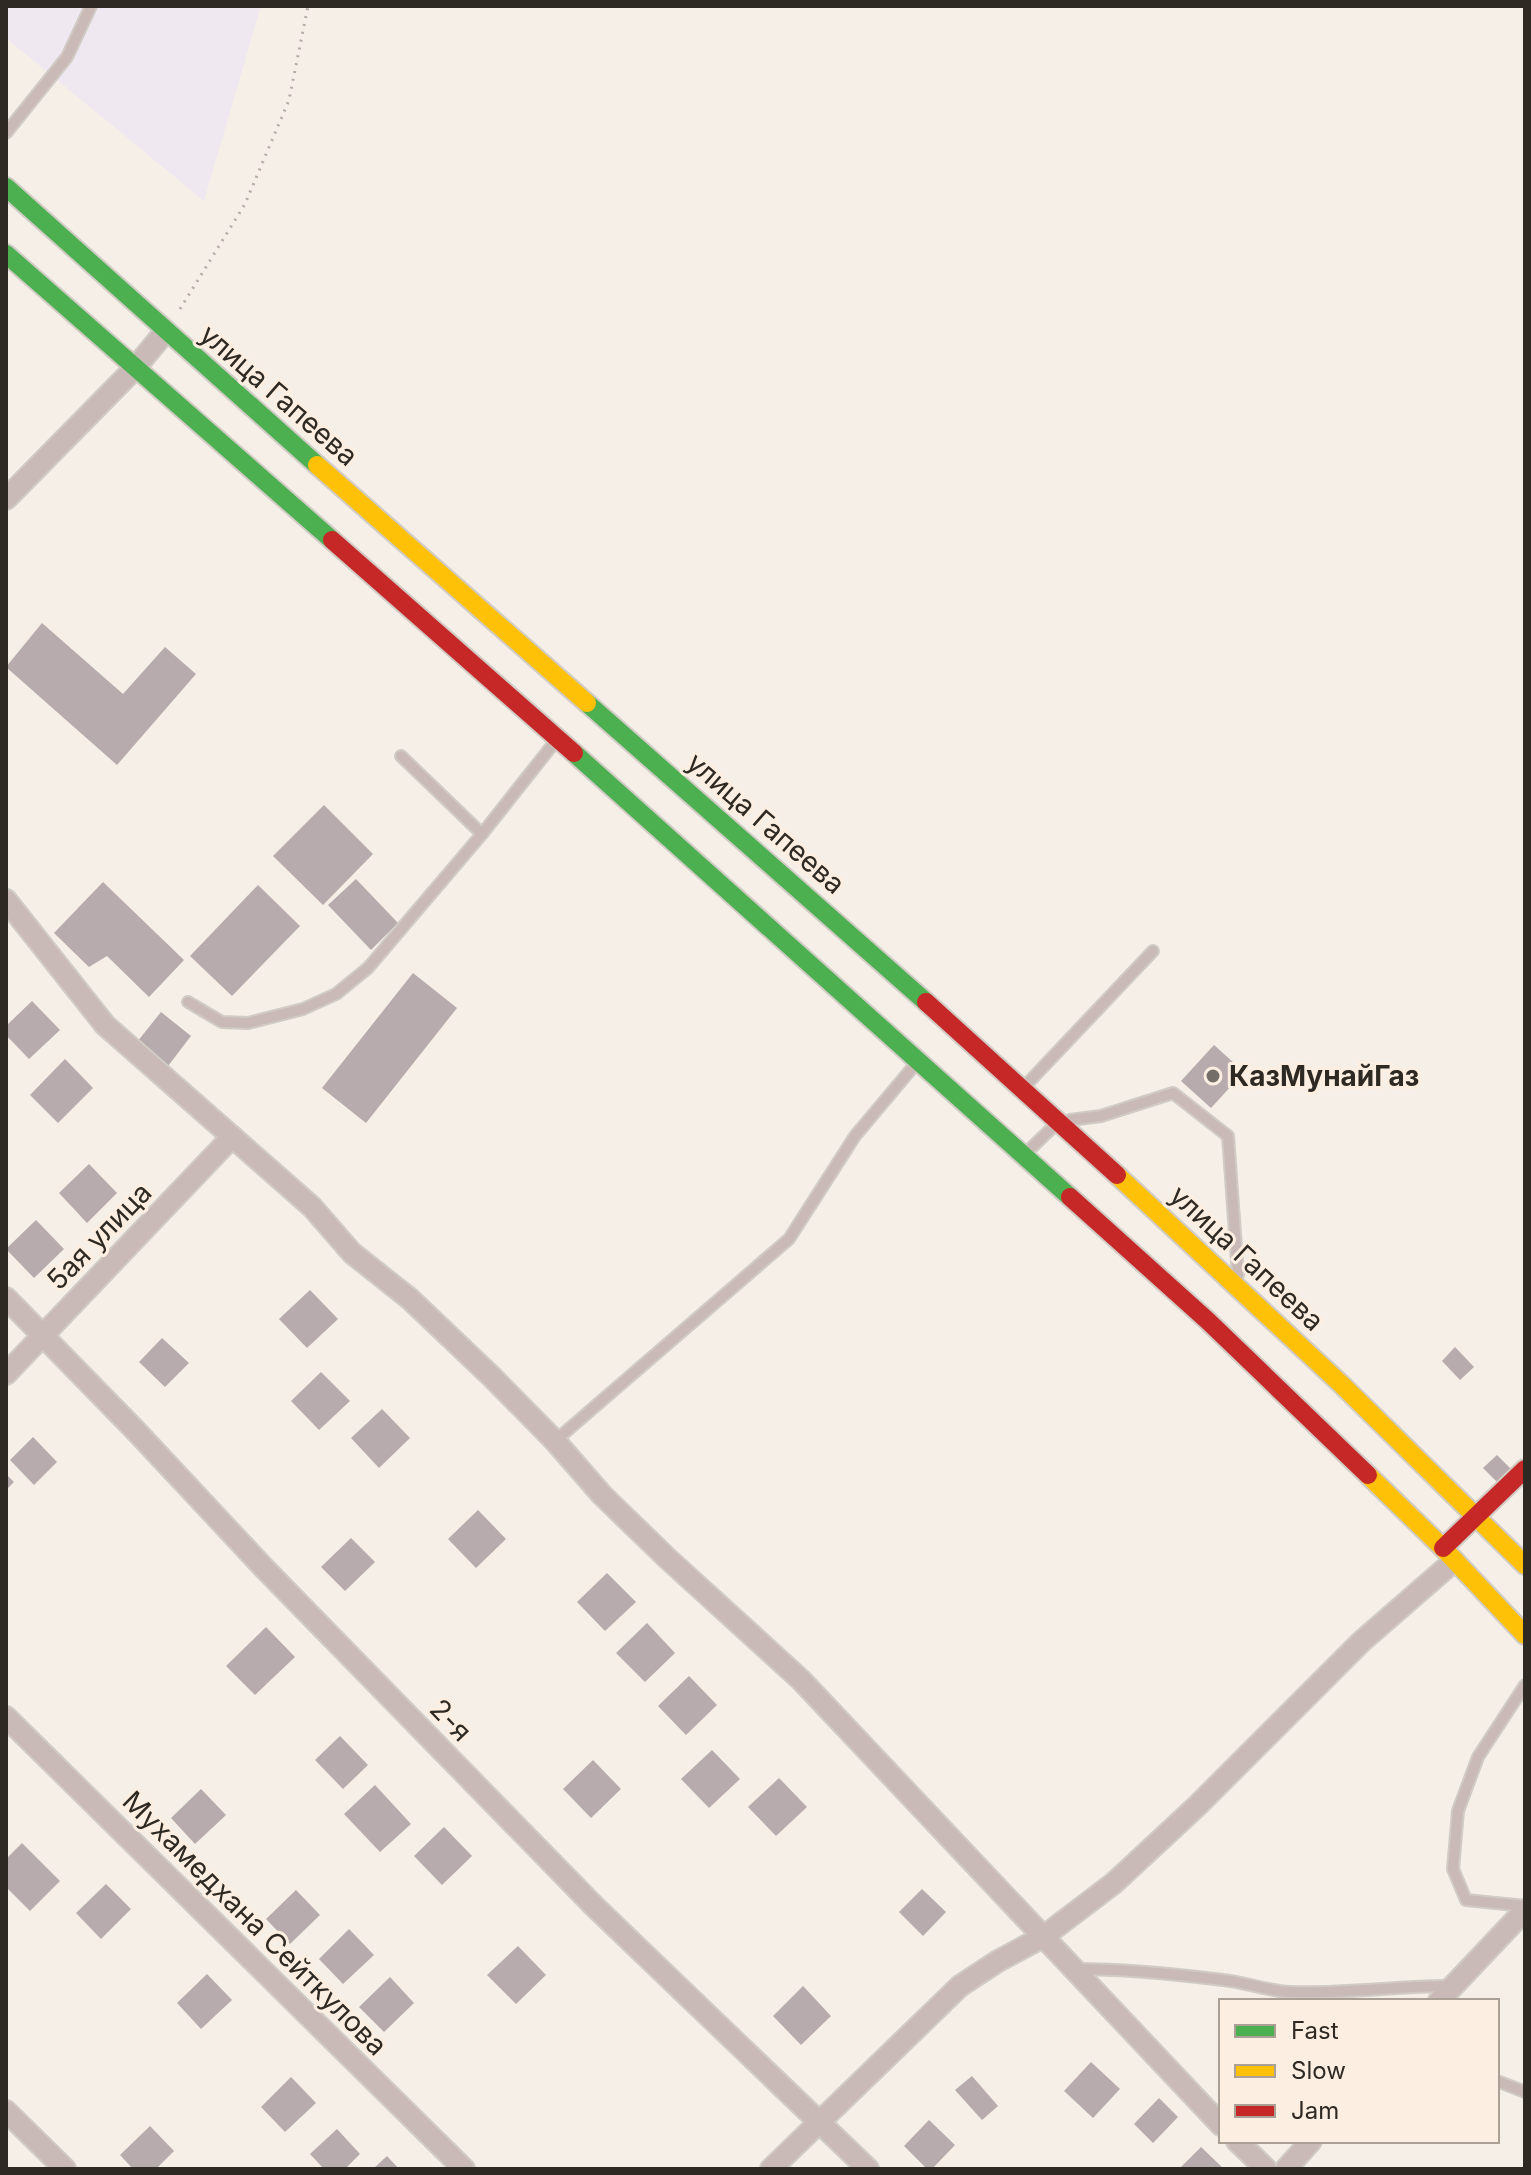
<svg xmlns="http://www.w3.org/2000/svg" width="1531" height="2175" font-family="Inter,sans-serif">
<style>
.commercial{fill:#efe8f1}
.building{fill:#b7abad}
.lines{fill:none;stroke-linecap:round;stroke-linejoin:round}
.lane-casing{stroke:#d0cbc5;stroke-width:14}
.street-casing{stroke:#d0cbc5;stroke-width:24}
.fast-casing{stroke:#d0cbc5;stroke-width:22}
.slow-casing{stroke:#d0cbc5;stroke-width:22}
.jam-casing{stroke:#d0cbc5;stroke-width:22}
.path{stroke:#b5aba8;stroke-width:3;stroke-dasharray:2 6;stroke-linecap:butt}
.lane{stroke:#cabab7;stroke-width:10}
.street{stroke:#cabab7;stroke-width:20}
.fast{stroke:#4caf50;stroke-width:18}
.slow{stroke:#ffc107;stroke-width:18}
.jam{stroke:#c62828;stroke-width:18}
.poi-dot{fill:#746e68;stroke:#fcefe1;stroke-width:3}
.labels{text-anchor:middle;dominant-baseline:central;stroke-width:6;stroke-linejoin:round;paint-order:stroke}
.street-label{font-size:28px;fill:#2e2923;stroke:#fcefe1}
.poi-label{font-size:28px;font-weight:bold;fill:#2e2923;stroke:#fcefe1;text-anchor:start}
</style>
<rect width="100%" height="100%" fill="#f6efe7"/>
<!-- commercial -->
<polygon class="commercial" points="6,6 261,6 204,201 6,38"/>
<!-- building -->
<g class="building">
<polygon points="42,623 123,694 165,647 196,674 117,765 6,667"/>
<polygon points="324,805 373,854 323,905 273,856"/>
<polygon points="356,879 398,923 371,950 328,905"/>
<polygon points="103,882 184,960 149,997 107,956 89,967 54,933"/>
<polygon points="258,885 300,926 232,996 190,956"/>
<polygon points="413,973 457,1008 366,1123 322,1088"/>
<polygon points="32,1001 60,1030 29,1059 6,1035 6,1026"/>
<polygon points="161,1012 191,1036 168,1066 137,1042"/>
<polygon points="1214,1045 1244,1072 1211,1108 1181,1081"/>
<polygon points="65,1059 93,1088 58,1123 30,1095"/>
<polygon points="89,1164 117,1193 87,1223 59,1193"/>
<polygon points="36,1220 64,1249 34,1278 6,1249"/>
<polygon points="310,1290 338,1319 307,1348 279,1319"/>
<polygon points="162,1338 189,1363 165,1387 139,1362"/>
<polygon points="1455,1347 1474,1367 1460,1380 1442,1361"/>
<polygon points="321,1372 350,1401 319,1430 291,1401"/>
<polygon points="382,1409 410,1438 379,1468 351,1438"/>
<polygon points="33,1437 57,1462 34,1485 10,1460"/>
<polygon points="1497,1455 1516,1474 1502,1487 1483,1468"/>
<polygon points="6,1474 14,1482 6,1490"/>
<polygon points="478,1510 506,1539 476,1568 448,1539"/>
<polygon points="351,1538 375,1562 345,1591 321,1567"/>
<polygon points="607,1573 636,1602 605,1631 577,1602"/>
<polygon points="647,1623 675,1653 645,1682 616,1653"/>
<polygon points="266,1627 295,1657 255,1695 226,1666"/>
<polygon points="689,1676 717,1705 686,1735 658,1706"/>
<polygon points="340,1736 368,1765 343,1789 315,1760"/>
<polygon points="712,1750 740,1779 709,1808 681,1779"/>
<polygon points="593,1760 621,1789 591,1818 563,1789"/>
<polygon points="779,1778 807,1807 776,1836 748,1807"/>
<polygon points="375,1785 411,1824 380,1852 344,1814"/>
<polygon points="201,1789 226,1815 195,1844 171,1818"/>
<polygon points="444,1827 472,1856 442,1885 414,1856"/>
<polygon points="22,1843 60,1881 30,1911 6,1887 6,1859"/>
<polygon points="106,1884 131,1909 101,1939 76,1913"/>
<polygon points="922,1889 946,1912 923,1936 899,1912"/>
<polygon points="296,1890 320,1915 290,1944 266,1919"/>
<polygon points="349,1929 374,1955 343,1984 319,1959"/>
<polygon points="518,1946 546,1975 516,2004 487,1975"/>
<polygon points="207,1974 232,2000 201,2029 177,2003"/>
<polygon points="390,1977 414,2003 384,2032 359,2007"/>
<polygon points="803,1986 831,2016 801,2045 773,2016"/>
<polygon points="1091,2062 1120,2089 1093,2118 1064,2091"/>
<polygon points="972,2076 998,2106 982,2120 955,2090"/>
<polygon points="291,2077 316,2103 285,2132 261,2107"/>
<polygon points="1159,2098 1178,2117 1153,2143 1134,2124"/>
<polygon points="929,2120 955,2145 932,2169 927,2169 904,2146"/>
<polygon points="150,2126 174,2151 156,2169 133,2169 120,2155"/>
<polygon points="337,2129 360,2154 345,2169 324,2169 310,2154"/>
<polygon points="1201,2147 1224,2169 1179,2169"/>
<polygon points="387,2156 399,2169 373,2169"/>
</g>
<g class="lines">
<!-- lane casing -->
<g class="lane-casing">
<g id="lane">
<polyline points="6,133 67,57 91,6"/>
<polyline points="401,756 482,834"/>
<polyline points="188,1002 222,1022 248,1023 303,1009 336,994 368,968 482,834 554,743"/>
<polyline points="1027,1084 1153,951"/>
<polyline points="1070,1120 1101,1116 1173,1093 1228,1136 1238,1275"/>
<polyline points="1027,1152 1053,1127"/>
<polyline points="555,1441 789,1239 855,1136 913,1067"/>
<polyline points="1525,1685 1478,1757 1458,1811 1453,1869 1466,1900 1525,1906"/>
<path d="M 1076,1969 C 1124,1969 1175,1974 1223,1980 C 1245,1982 1267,1991 1290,1992 C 1343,1994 1396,1986 1449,1986"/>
<polyline points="1497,2081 1525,2092"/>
</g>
</g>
<!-- street casing -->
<g class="street-casing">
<g id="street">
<polyline points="6,499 135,368 165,332"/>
<polyline points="6,900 105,1025 312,1207 352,1253 410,1299 492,1377 555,1441 602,1495 667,1558 801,1680 1221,2125"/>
<polyline points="6,1298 135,1430 264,1568 594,1906 868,2169"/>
<polyline points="6,1374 232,1137"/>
<polyline points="6,1717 464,2169"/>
<polyline points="1439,2001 1525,1910"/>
<polyline points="6,2111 65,2169"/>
<polyline points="1237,2141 1266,2169"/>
<polyline points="771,2169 960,1986 998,1961 1043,1937 1114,1883 1197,1806 1361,1642 1454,1561"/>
<polyline points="1286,2169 1311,2141"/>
</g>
</g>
<!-- fast casing -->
<g class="fast-casing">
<g id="fast">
<polyline points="6,187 317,465"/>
<polyline points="6,254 332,540"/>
<polyline points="587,703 926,1002"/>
<polyline points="574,753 1070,1197"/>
</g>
</g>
<!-- slow casing -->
<g class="slow-casing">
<g id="slow">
<polyline points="317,465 587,703"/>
<polyline points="1117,1175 1342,1385 1525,1565"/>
<polyline points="1368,1475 1443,1548 1525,1635"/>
</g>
</g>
<!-- jam casing -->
<g class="jam-casing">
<g id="jam">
<polyline points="332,540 574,753"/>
<polyline points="926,1002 1117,1175"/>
<polyline points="1070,1197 1208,1321 1368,1475"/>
<polyline points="1443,1548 1525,1469"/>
</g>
</g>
<!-- path -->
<polyline class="path" points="180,309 245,204 289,100 308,6"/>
<!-- lane -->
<use href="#lane" class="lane"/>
<!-- street -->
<use href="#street" class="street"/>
<!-- fast -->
<use href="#fast" class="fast"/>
<!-- slow -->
<use href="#slow" class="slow"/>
<!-- jam -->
<use href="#jam" class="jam"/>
</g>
<!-- markers -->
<circle class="poi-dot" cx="1213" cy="1076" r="8"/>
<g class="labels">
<!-- street labels -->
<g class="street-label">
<text transform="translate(279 395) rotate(41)">улица Гапеева</text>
<text transform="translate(766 823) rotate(41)">улица Гапеева</text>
<text transform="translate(99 1236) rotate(-46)">5ая улица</text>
<text transform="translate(1247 1258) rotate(43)">улица Гапеева</text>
<text transform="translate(451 1720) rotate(46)">2-я</text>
<text transform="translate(255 1923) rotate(45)">Мухамедхана Сейткулова</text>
</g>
<!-- poi labels -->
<g class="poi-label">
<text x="1229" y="1076">КазМунайГаз</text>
</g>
</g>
<!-- border -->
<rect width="1531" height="2175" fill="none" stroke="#2e2923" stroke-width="16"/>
<!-- legend -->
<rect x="1219" y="1999" width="280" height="144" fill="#fcefe1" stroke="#aaa095" stroke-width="2"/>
<rect x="1235" y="2025" width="40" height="12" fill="#4caf50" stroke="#aaa095" stroke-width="2"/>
<text x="1291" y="2039" font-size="24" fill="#2e2923">Fast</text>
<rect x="1235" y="2065" width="40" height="12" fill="#ffc107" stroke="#aaa095" stroke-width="2"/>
<text x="1291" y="2079" font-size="24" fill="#2e2923">Slow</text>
<rect x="1235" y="2105" width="40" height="12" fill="#c62828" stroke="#aaa095" stroke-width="2"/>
<text x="1291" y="2119" font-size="24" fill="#2e2923">Jam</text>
</svg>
